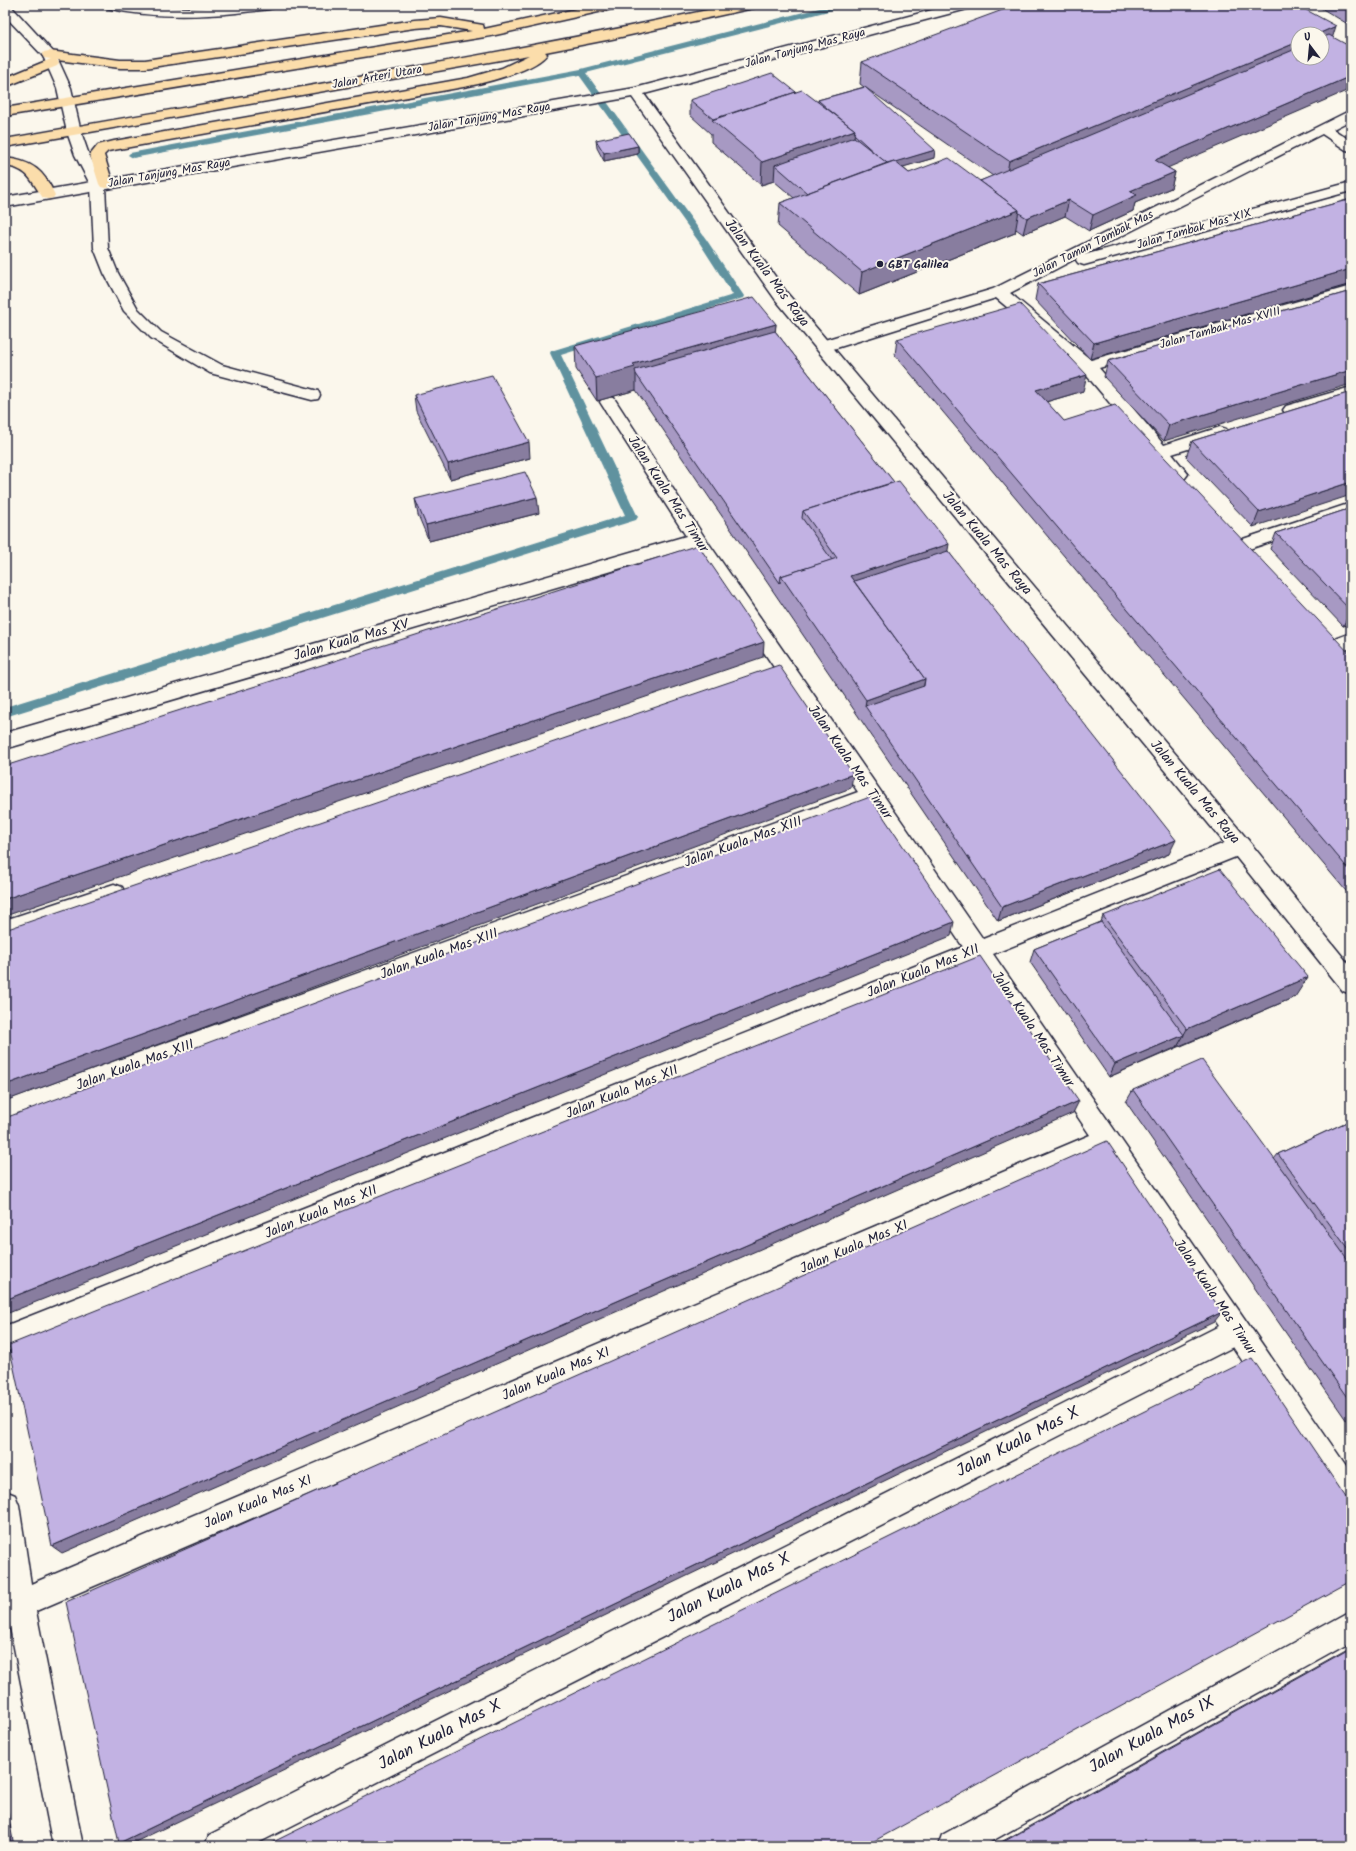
<svg xmlns="http://www.w3.org/2000/svg" width="1356" height="1851" font-family="Kalam,sans-serif">
<style>
.lines{fill:none;stroke-linecap:round;stroke-linejoin:round}
.stream{fill:#60929f;fill-rule:evenodd}
.lane-casing{stroke:#22223b;stroke-width:3}
.street-casing{stroke:#22223b;stroke-width:3}
.secondary-casing{stroke:#22223b;stroke-width:3}
.highway-casing{stroke:#22223b;stroke-width:3}
.lane{fill:#fbf7ec;fill-rule:evenodd}
.street{fill:#fbf7ec;fill-rule:evenodd}
.secondary{fill:#fbf7ec;fill-rule:evenodd}
.highway{fill:#fbddab;fill-rule:evenodd}
.wall{fill:#a799c3;stroke:#22223b;fill-rule:evenodd}
.shaded-wall{fill:#887d9f;stroke:#22223b}
.building{fill:#c2b2e3;stroke:#22223b}
.poi-dot{fill:#22223b;stroke:#fbf7ec;stroke-width:1.5}
.labels{text-anchor:middle;dominant-baseline:central;stroke-width:4;stroke-linejoin:round;paint-order:stroke}
.far-street-label{font-size:12px;fill:#22223b;stroke:#fbf7ec}
.far-poi-label{font-size:12px;font-weight:bold;fill:#22223b;stroke:#fbf7ec;text-anchor:start}
.street-label{font-size:14px;fill:#22223b;stroke:#fbf7ec}
.near-street-label{font-size:17px;fill:#22223b;stroke:#fbf7ec}
</style>
<rect width="100%" height="100%" fill="#fbf7ec"/>
<filter id="ink" filterUnits="userSpaceOnUse"><feTurbulence type="fractalNoise" baseFrequency=".025" numOctaves="2"/><feDisplacementMap in="SourceGraphic" scale="8" xChannelSelector="R" yChannelSelector="G"/><feConvolveMatrix kernelMatrix="1 2 1 2 8 2 1 2 1" color-interpolation-filters="sRGB"/></filter>
<g filter="url(#ink)">
<g class="lines">
<!-- stream -->
<polygon class="stream" points="831,5 845,5 844,7 586,73 706,239 744,296 743,298 561,355 638,517 636,520 5,717 5,707 625,515 550,353 551,351 733,295 699,242 579,75 133,158 128,155 130,153 581,69"/>
<!-- lane casing -->
<g class="lane-casing">
<g id="lane">
<path d="M 105,5 L 190,8 L 236,5 L 275,5 L 273,8 C 261,11 249,11 236,13 C 194,17 149,18 107,8 Z"/>
<polygon points="98,182 103,183 105,186 108,248 118,273 138,309 161,332 222,365 318,391 320,395 318,399 312,400 210,373 151,338 124,311 104,273 94,248 91,186 93,183"/>
</g>
</g>
<!-- street casing -->
<g class="street-casing">
<g id="street">
<polygon points="5,5 10,5 56,55 71,88 81,132 89,155 105,186 103,189 98,190 93,189 91,186 75,155 67,132 57,88 43,56 5,16"/>
<polygon points="1351,110 1351,120 1333,129 1351,141 1351,151 1346,150 1322,134 1084,255 1351,182 1351,191 1084,265 1078,263 1076,260 1077,258 1010,293 1091,360 1351,286 1351,296 1099,368 1164,445 1220,427 1226,429 1229,433 1226,437 1172,454 1188,474 1185,478 1179,480 1173,478 1082,370 996,298 830,350 824,351 818,350 816,346 818,342 993,289"/>
<polygon points="1351,387 1351,398 1292,415 1286,414 1283,410 1286,406"/>
<polygon points="608,397 614,398 703,535 983,939 1232,840 1240,838 1248,840 1251,846 1248,852 993,954 1351,1473 1351,1511 1341,1507 1233,1347 252,1846 205,1846 209,1835 1219,1326 1102,1153 36,1611 83,1846 53,1846 9,1622 5,1624 5,1491 15,1495 19,1505 31,1584 1090,1135 973,962 5,1352 5,1326 963,947 868,805 5,1123 5,1101 858,792 693,547 5,749 5,733 686,536 600,402 602,398"/>
<polygon points="1351,503 1351,515 1243,551 1237,549 1234,545 1237,541"/>
<polygon points="1351,633 1351,648 1339,652 1332,650 1329,645 1332,640"/>
<polygon points="114,884 122,887 125,893 122,899 5,938 5,920"/>
<polygon points="1351,1611 1351,1641 983,1846 938,1846 942,1835"/>
</g>
</g>
<!-- secondary casing -->
<g class="secondary-casing">
<polygon id="secondary" points="951,5 973,5 971,8 644,94 787,293 1248,840 1351,967 1351,994 1343,991 1232,852 775,299 632,97 5,207 5,197 635,88"/>
</g>
<!-- highway casing -->
<g class="highway-casing">
<g id="highway">
<polygon points="594,5 619,5 617,8 612,9 491,36 5,116 5,108 472,31 441,26 415,28 145,68 120,68 57,60 59,63 57,66 5,87 5,78 51,59 44,58 42,55 44,52 49,51 120,60 145,60 415,20 441,18 483,25 484,29"/>
<path d="M 731,5 L 756,5 L 754,8 L 749,9 L 612,39 L 545,52 L 547,54 C 536,70 488,82 469,86 L 108,151 L 104,155 L 113,184 L 111,187 L 106,188 L 101,187 L 99,184 L 90,155 L 98,145 L 114,141 L 468,78 L 502,68 L 529,55 L 5,147 L 5,139 C 247,96 491,57 731,5 Z"/>
<path d="M 5,158 C 33,161 44,171 55,195 L 53,198 L 48,199 L 43,198 C 31,181 29,169 5,166 Z"/>
</g>
</g>
<!-- lane -->
<use href="#lane" class="lane"/>
<!-- street -->
<use href="#street" class="street"/>
<!-- secondary -->
<use href="#secondary" class="secondary"/>
<!-- highway -->
<use href="#highway" class="highway"/>
</g>
<!-- wall -->
<g class="wall">
<polygon points="1316,5 1351,5 1351,26"/>
<path d="M 862,62 L 1168,168 L 1175,172 L 1171,188 L 1135,203 L 1133,211 L 1089,231 L 1065,216 L 1023,234 L 1016,229 L 1015,233 L 859,295 L 778,226 L 780,203 L 794,198 L 774,181 L 761,185 L 711,142 L 711,134 L 690,115 L 690,100 L 796,92 L 818,102 L 818,100 L 864,87 L 860,84 ZM 866,88 L 993,176 L 980,181 L 909,173 L 902,167 L 934,158 Z"/>
<polygon points="596,140 638,146 638,154 604,161 597,148"/>
<polygon points="1351,199 1351,284 1090,359 1035,300 1038,284"/>
<polygon points="1351,291 1164,441 1104,377 1108,361"/>
<polygon points="776,324 775,331 948,551 1169,854 998,921 636,390 597,401 576,369 575,346"/>
<polygon points="897,339 1083,391 1046,402 1064,421 1351,655 1351,897 895,355"/>
<polygon points="1351,392 1253,527 1186,457 1192,441"/>
<polygon points="414,395 530,458 450,479 416,411"/>
<polygon points="415,499 539,513 429,541 418,515"/>
<polygon points="1351,508 1351,624 1343,626 1270,549 1276,533"/>
<polygon points="1103,916 1295,997 1109,1077 1030,962 1034,949 1101,922"/>
<polygon points="1133,1090 1274,1159 1278,1154 1351,1120 1351,1427 1126,1102"/>
<polygon points="1351,1647 1351,1846 994,1846"/>
</g>
<!-- shaded-wall -->
<g class="shaded-wall">
<polygon points="1336,26 1329,49 1322,52 1322,34 1318,34"/>
<polygon points="1298,42 1298,58 1005,184 1009,161"/>
<polygon points="1351,76 1351,89 1151,175 1155,160"/>
<polygon points="855,130 852,153 775,165 774,181 761,185 762,162"/>
<polygon points="638,146 638,154 604,161 604,153"/>
<polygon points="935,150 934,158 893,170 886,164"/>
<polygon points="1175,172 1171,188 1135,203 1133,211 1089,231 1093,215 1130,191"/>
<polygon points="1069,200 1065,216 1023,234 1027,218"/>
<polygon points="1019,210 1015,233 859,295 862,272"/>
<polygon points="1351,269 1351,284 1090,359 1094,343"/>
<polygon points="776,324 774,347 636,374 636,390 597,401 596,378 633,364"/>
<polygon points="1351,370 1351,384 1164,441 1169,425"/>
<polygon points="1087,375 1083,391 1032,406 1036,390"/>
<polygon points="529,442 530,458 450,479 448,464"/>
<polygon points="1351,482 1351,495 1253,527 1259,512"/>
<polygon points="537,497 539,513 429,541 426,525"/>
<polygon points="949,544 945,567 858,595 850,576"/>
<polygon points="1351,611 1351,624 1343,626"/>
<polygon points="764,642 763,657 5,916 5,899"/>
<polygon points="925,679 921,701 865,706 866,700"/>
<polygon points="853,774 851,788 5,1101 5,1085"/>
<polygon points="1176,840 1169,854 998,921 1002,907"/>
<polygon points="954,922 951,936 6,1314 5,1314 5,1300"/>
<polygon points="1308,977 1295,997 1177,1047 1187,1029"/>
<polygon points="1184,1035 1177,1047 1109,1077 1115,1064"/>
<polygon points="1079,1101 1073,1113 62,1553 52,1546"/>
<polygon points="1222,1312 1214,1322 129,1845 119,1843"/>
<polygon points="5,1797 14,1846 5,1846"/>
</g>
<!-- building -->
<g class="building">
<polygon points="1016,5 1297,5 1336,26 1318,34 1298,34 1298,42 1009,161 862,62"/>
<polygon points="1329,35 1351,47 1351,76 1155,160 1175,172 1130,191 1137,195 1093,215 1069,200 1027,218 1019,213 1019,210 980,181 1298,48 1298,58 1322,58 1322,38"/>
<polygon points="772,73 796,92 713,119 690,100"/>
<polygon points="865,87 935,150 895,162 894,161 887,163 879,157 854,134 855,130 828,109 818,100"/>
<polygon points="802,90 855,130 762,162 712,120"/>
<polygon points="629,133 638,146 604,153 596,140"/>
<polygon points="854,137 887,163 807,193 775,165"/>
<polygon points="949,158 1019,210 862,272 780,203 894,161 909,173"/>
<polygon points="1351,199 1351,269 1094,343 1038,284"/>
<polygon points="1351,291 1351,370 1169,425 1108,361"/>
<polygon points="754,297 776,324 633,364 635,367 596,378 575,346"/>
<polygon points="1020,304 1087,375 1036,390 1064,421 1115,405 1351,655 1351,872 897,339"/>
<polygon points="775,331 894,482 803,511 802,518 832,560 781,576 780,583 636,374 635,370"/>
<polygon points="492,375 529,442 448,464 414,395"/>
<polygon points="1351,392 1351,482 1259,512 1192,441"/>
<polygon points="525,472 537,497 426,525 415,499"/>
<polygon points="899,481 949,544 850,576 925,679 866,700 781,576 837,558 803,511"/>
<polygon points="1351,508 1351,611 1276,533"/>
<polygon points="698,545 764,642 5,899 5,766"/>
<polygon points="948,551 1176,840 1002,907 865,706 924,686 925,679 854,581"/>
<polygon points="779,665 853,774 5,1085 5,930"/>
<polygon points="870,797 954,922 5,1300 5,1118"/>
<polygon points="1220,869 1308,977 1187,1029 1103,916"/>
<polygon points="1101,922 1184,1035 1115,1064 1034,949"/>
<polygon points="980,956 1079,1101 52,1546 9,1345"/>
<polygon points="1202,1060 1351,1264 1351,1403 1133,1090"/>
<polygon points="1351,1120 1351,1253 1278,1154"/>
<polygon points="1107,1141 1222,1312 119,1843 66,1602"/>
<polygon points="1252,1358 1351,1505 1351,1581 865,1846 265,1846"/>
<polygon points="1351,1648 1351,1846 996,1846"/>
</g>
</g>
<!-- markers -->
<circle class="poi-dot" cx="880" cy="264" r="4"/>
<g class="labels">
<!-- far-street labels -->
<g class="far-street-label">
<text transform="translate(805 48) rotate(-15)">Jalan Tanjung Mas Raya</text>
<text transform="translate(377 77) rotate(-10)">Jalan Arteri Utara</text>
<text transform="translate(489 117) rotate(-10)">Jalan Tanjung Mas Raya</text>
<text transform="translate(169 173) rotate(-10)">Jalan Tanjung Mas Raya</text>
<text transform="translate(1194 229) rotate(-16)">Jalan Tambak Mas XIX</text>
<text transform="translate(1093 244) rotate(-27)">Jalan Taman Tambak Mas</text>
<text transform="translate(1220 328) rotate(-16)">Jalan Tambak Mas XVIII</text>
</g>
<!-- far-poi labels -->
<g class="far-poi-label">
<text x="888" y="264">GBT Galilea</text>
</g>
<!-- street labels -->
<g class="street-label">
<text transform="translate(767 273) rotate(53)">Jalan Kuala Mas Raya</text>
<text transform="translate(668 494) rotate(57)">Jalan Kuala Mas Timur</text>
<text transform="translate(987 543) rotate(50)">Jalan Kuala Mas Raya</text>
<text transform="translate(351 640) rotate(-16)">Jalan Kuala Mas XV</text>
<text transform="translate(850 762) rotate(55)">Jalan Kuala Mas Timur</text>
<text transform="translate(1195 792) rotate(50)">Jalan Kuala Mas Raya</text>
<text transform="translate(743 842) rotate(-20)">Jalan Kuala Mas XIII</text>
<text transform="translate(439 954) rotate(-20)">Jalan Kuala Mas XIII</text>
<text transform="translate(923 971) rotate(-22)">Jalan Kuala Mas XII</text>
<text transform="translate(1033 1029) rotate(56)">Jalan Kuala Mas Timur</text>
<text transform="translate(135 1065) rotate(-20)">Jalan Kuala Mas XIII</text>
<text transform="translate(622 1092) rotate(-22)">Jalan Kuala Mas XII</text>
<text transform="translate(321 1212) rotate(-22)">Jalan Kuala Mas XII</text>
<text transform="translate(854 1247) rotate(-23)">Jalan Kuala Mas XI</text>
<text transform="translate(1215 1297) rotate(56)">Jalan Kuala Mas Timur</text>
<text transform="translate(556 1374) rotate(-23)">Jalan Kuala Mas XI</text>
<text transform="translate(258 1502) rotate(-23)">Jalan Kuala Mas XI</text>
</g>
<!-- near-street labels -->
<g class="near-street-label">
<text transform="translate(1018 1442) rotate(-27)">Jalan Kuala Mas X</text>
<text transform="translate(729 1588) rotate(-27)">Jalan Kuala Mas X</text>
<text transform="translate(440 1735) rotate(-27)">Jalan Kuala Mas X</text>
<text transform="translate(1152 1735) rotate(-29)">Jalan Kuala Mas IX</text>
</g>
</g>
<!-- margin -->
<rect width="1356" height="1851" fill="none" stroke="#fbf7ec" stroke-width="20"/>
<rect x="10" y="10" width="1336" height="1831" fill="none" stroke="#22223b" stroke-width="1.5" filter="url(#ink)"/>
<!-- north arrow -->
<g transform="translate(1310 46) rotate(344)"><circle r="19" fill="#fbf7ec" stroke="#a4a2a5"/>
<path d="M0-3L7 15L0 10L-7 15Z" fill="#22223b"/>
<text y="-6" font-size="11" font-weight="bold" text-anchor="middle" fill="#22223b">U</text>
</g>
</svg>
